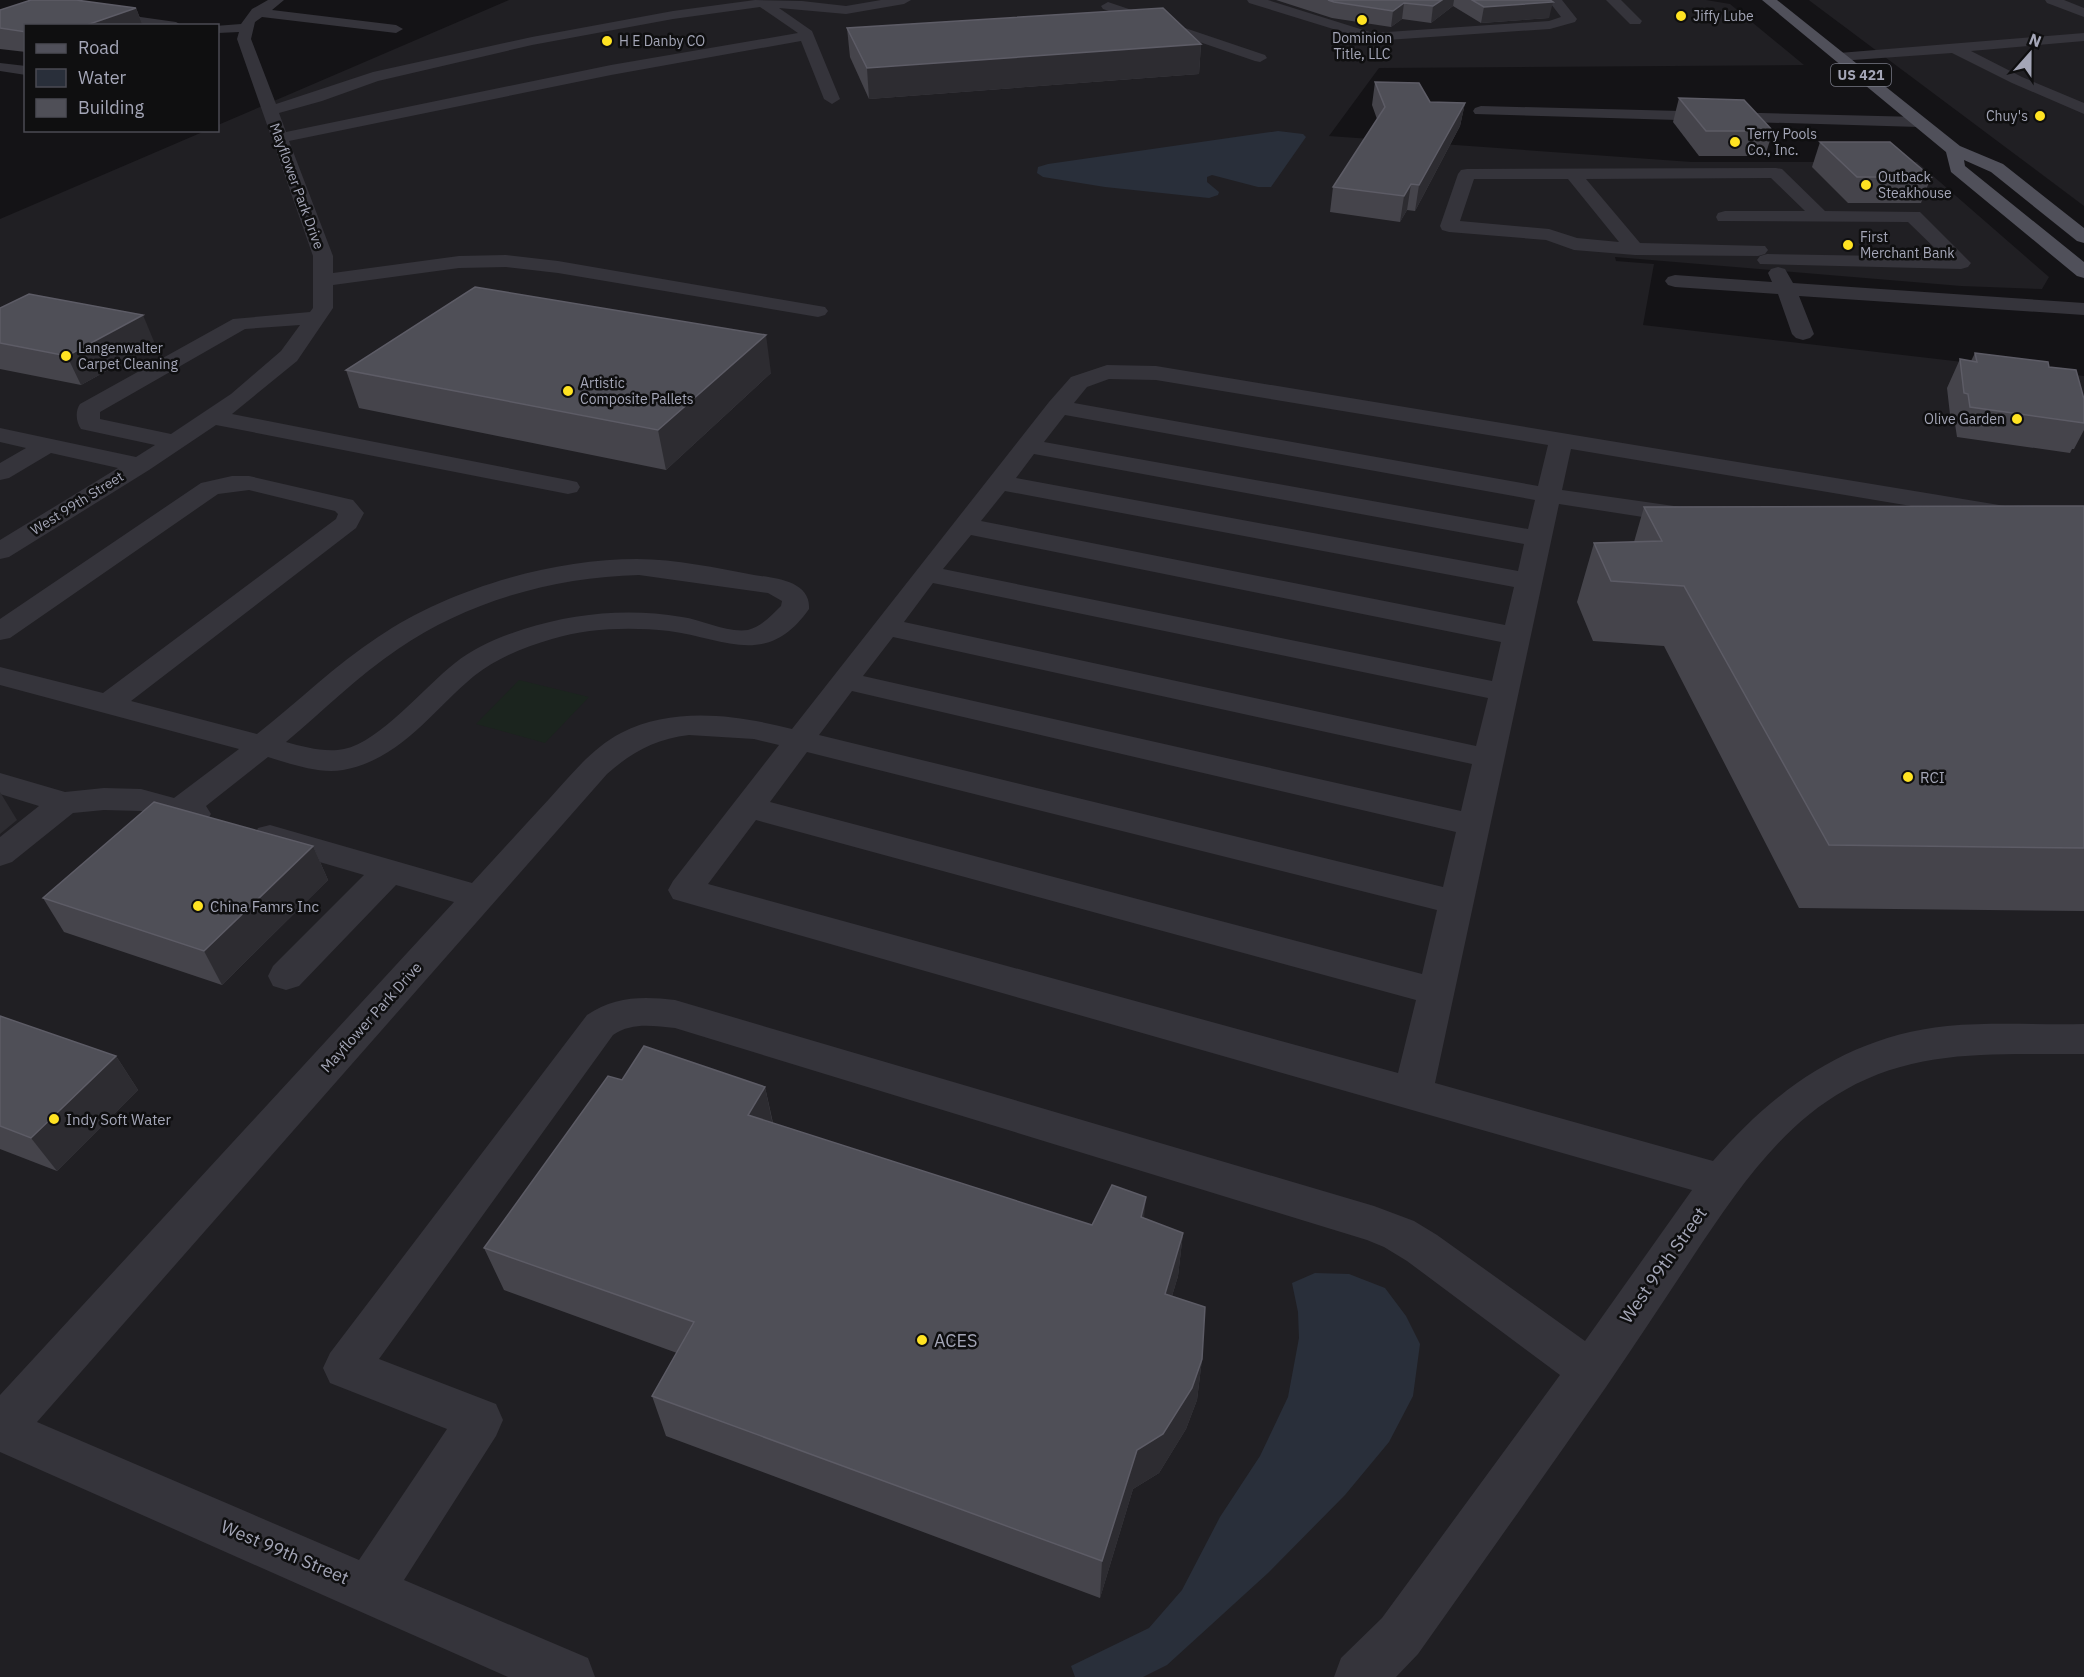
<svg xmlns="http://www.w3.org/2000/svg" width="2084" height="1677" font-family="'IBM Plex Sans',sans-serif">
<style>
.built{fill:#201f23}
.green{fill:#1b241e}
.water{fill:#292f3a}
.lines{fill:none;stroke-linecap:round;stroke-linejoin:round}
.minor{fill:#35343b;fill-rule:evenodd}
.major{fill:#50505a;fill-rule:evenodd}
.wall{fill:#45444b}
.shaded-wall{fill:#2d2c31}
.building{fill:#4f4f57;stroke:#5d5c66;stroke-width:1.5}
.poi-dot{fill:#ffe322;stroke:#0f0f10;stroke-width:2}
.labels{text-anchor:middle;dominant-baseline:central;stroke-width:5;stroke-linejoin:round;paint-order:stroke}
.far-poi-label{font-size:14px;fill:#a4a6b7;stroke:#0f0f10;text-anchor:start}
.shield{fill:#0f0f10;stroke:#777985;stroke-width:1.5}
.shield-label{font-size:14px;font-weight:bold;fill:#a4a6b7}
.far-street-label{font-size:14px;fill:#a4a6b7;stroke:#0f0f10}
.poi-label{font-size:15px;fill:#a4a6b7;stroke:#0f0f10;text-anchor:start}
.street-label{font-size:15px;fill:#a4a6b7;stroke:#0f0f10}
.near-street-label{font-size:18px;fill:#a4a6b7;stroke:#0f0f10}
.near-poi-label{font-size:18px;fill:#a4a6b7;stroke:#0f0f10;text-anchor:start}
</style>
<rect width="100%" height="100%" fill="#141316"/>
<!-- built -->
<g class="built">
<polygon points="509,0 1706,0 1730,4 1804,65 1379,68 1329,136 1692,162 1917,162 2049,277 2042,289 1961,286 1615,257 1616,261 1654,264 1643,325 2084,376 2084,1677 0,1677 0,219 205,131 218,130 218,125"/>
<polygon points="1809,0 2084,0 2084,206 1810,1"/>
</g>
<!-- green -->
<polygon class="green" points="519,680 589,697 545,743 476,724"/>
<!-- water -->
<g class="water">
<polygon points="1278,131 1303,134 1306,137 1271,187 1258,187 1212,175 1207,177 1207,182 1219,192 1218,195 1209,198 1105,187 1043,177 1037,173 1038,167 1048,164"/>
<polygon points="1315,1273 1349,1274 1385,1288 1406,1316 1420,1344 1413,1396 1389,1442 1345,1495 1268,1573 1167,1665 1143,1677 1075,1677 1071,1666 1149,1628 1182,1590 1220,1517 1260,1456 1288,1397 1299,1338 1298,1312 1292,1283"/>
</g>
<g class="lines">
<!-- minor -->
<g class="minor">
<path d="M 268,0 L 284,0 L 272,10 L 396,25 L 403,29 L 396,33 L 262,17 L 255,22 L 251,39 L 276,104 L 373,72 L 532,37 L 673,11 L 755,0 L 802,1 L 846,6 L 881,0 L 911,0 L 904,4 L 846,14 L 779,8 L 812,31 L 840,99 L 832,104 L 824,99 L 801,41 L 611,75 L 289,141 L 333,256 L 333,273 L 459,256 L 506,255 L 558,261 L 825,307 L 828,311 L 825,315 L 818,317 L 558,273 L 506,267 L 459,268 L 333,285 L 333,308 L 297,361 L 232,414 L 568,480 L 577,482 L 580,487 L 577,492 L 568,494 L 216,425 L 149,470 L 9,557 L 0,559 L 0,540 L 118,468 L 51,453 L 9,478 L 0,480 L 0,463 L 26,448 L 0,442 L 0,428 L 136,457 L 155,445 L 81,429 C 76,422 75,411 80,404 L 233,319 L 310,312 L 313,308 L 313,256 L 237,39 L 239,32 L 218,33 L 218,26 L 215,26 L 241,24 L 252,9 ZM 760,7 L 798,33 L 611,65 L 286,132 L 279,113 L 322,101 L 378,81 L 532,45 L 673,19 ZM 300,325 L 281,351 L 231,394 L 171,434 L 100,419 L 100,412 L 245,329 Z"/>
<polygon points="1247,0 1268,0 1373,33 1549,21 1561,17 1548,0 1562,0 1577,19 1575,22 1550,29 1372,41 1249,3"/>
<polygon points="1606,0 1621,0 1642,21 1640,24 1630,24"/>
<polygon points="2045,0 2064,0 2084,8 2084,17 2047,3"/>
<polygon points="1108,2 1265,55 1267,58 1260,62 1255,61 1103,9 1101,6"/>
<polygon points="98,11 176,22 183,26 143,26 93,18 91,15"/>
<polygon points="2084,33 2084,41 1971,51 2022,77 2084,103 2084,114 2012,83 1952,53 1839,61 1832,57 1839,53"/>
<polygon points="0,63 26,66 26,75 0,71"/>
<polygon points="1481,106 1919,117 1927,122 1919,127 1475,114 1473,111 1475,108"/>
<path d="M 1776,168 L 1782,169 L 1825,211 L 1920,212 L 1971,263 L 1968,267 L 1961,269 L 1760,264 L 1757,260 L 1760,256 L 1767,254 L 1944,257 L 1908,222 L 1718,221 L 1716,217 L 1718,213 L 1725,211 L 1805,211 L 1771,178 L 1586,179 L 1640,243 L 1765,246 L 1768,250 L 1765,254 L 1758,256 L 1635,255 L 1574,250 L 1546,240 L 1449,232 L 1442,230 L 1440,226 L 1458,174 L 1461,170 L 1467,169 ZM 1474,179 L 1568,179 L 1619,242 L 1577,238 L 1549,229 L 1460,221 Z"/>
<polygon points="1778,267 1785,269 1793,283 2084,303 2084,315 1799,296 1814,334 1810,338 1803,340 1796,338 1792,334 1778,294 1675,287 1668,285 1665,281 1668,277 1675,275 1772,282 1768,273 1771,269"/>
<path d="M 1107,365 L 1156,366 L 2084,519 L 2084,535 L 1571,449 L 1562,490 L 1688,508 L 1697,511 L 1701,516 L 1697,521 L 1688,524 L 1559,504 L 1435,1083 L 1713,1161 C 1775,1089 1849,1036 1947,1026 C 1992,1022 2039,1025 2084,1024 L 2084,1054 C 2001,1055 1920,1047 1845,1090 C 1779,1127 1735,1194 1694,1255 C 1665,1299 1636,1343 1606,1387 C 1544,1476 1481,1565 1418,1654 L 1396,1677 L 1334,1677 L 1341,1658 L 1382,1618 L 1560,1375 L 1407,1261 L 1384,1247 L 1367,1240 L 675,1028 C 653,1026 632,1022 613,1035 L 379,1359 L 496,1404 L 503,1420 L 496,1436 L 404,1580 L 588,1658 L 595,1677 L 508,1677 L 0,1452 L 0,1395 L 454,902 L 396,885 L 299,986 L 286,990 L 273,986 L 268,976 L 273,966 L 364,875 L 258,844 L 254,836 L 258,828 L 270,825 L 472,883 C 498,855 524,826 550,798 C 571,775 592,748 621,733 C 674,706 737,715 792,729 L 1049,402 L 1071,377 ZM 1109,379 L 1156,380 L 1548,445 L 1538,486 L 1074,403 L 1087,387 ZM 1065,415 L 1535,500 L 1528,529 L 1044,442 ZM 1034,454 L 1524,544 L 1518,571 L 1016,478 ZM 1005,491 L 1514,587 L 1505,625 L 981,521 ZM 971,535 L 1501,642 L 1492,681 L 943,569 ZM 933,583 L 1488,698 L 1476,746 L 904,622 ZM 893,637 L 1472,764 L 1461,811 L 863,676 ZM 852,691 L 1456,832 L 1443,887 L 819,735 ZM 689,735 L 754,739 L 779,745 L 673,881 L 668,890 L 673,899 L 1692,1190 L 1585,1341 L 1437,1235 L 1414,1221 L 1374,1206 L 675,1000 C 644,996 614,996 587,1015 L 330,1353 L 323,1368 L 330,1383 L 447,1429 L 359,1560 L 37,1422 L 607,774 C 632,752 655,739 689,735 ZM 807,752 L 1437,910 L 1422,974 L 770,802 ZM 756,820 L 1416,1000 L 1398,1073 L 708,884 Z"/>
<path d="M 232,476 L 249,476 L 353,500 L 364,513 L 356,528 L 131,701 L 257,734 C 298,702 335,665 378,637 C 448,589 552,559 637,559 C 676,559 716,568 754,575 C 775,578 811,581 809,609 C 767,669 724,638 669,631 C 630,627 589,628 552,639 C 524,647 497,658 474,676 C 433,710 400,760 343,770 C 319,774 291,764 268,757 L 206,806 L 211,814 L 206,822 L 195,825 L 141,811 L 104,810 L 73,813 L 12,862 L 0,866 L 0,837 L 39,806 L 0,794 L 0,773 L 65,792 L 104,788 L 141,789 L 174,798 L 239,749 L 0,685 L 0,667 L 103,693 L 336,519 L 338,514 L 335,511 L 249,490 L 218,494 L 10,638 L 0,640 L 0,619 L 201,483 ZM 639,575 L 768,593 L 782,601 L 781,606 C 772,615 761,627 748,630 C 727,633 703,620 682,617 C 628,608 575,613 524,629 C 499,637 475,647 455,663 C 425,686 380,742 344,749 C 326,753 304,747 286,742 C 323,711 358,676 398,649 C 468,601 555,577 639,575 Z"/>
</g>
<!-- major -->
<polygon class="major" points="1762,0 1777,0 1960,146 2003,164 2084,228 2084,243 2077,241 1991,172 1964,160 1965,166 2084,262 2084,278 2077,276 1951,172 1946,152"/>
</g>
<!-- wall -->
<g class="wall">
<polygon points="1276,0 1550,0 1549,18 1481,23 1453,6 1431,23 1402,19 1391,27 1332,18"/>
<polygon points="136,8 143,26 26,26 26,52 0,49 0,10"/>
<polygon points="847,28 1201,44 1199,74 869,99 850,57"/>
<polygon points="1375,82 1430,102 1465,103 1460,126 1415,211 1407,210 1400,222 1330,212 1333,187 1377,119 1372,105"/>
<polygon points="1679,98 1773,131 1765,156 1699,156 1673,122"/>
<polygon points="1820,142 1931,177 1921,203 1848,203 1812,167"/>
<polygon points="0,308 155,344 81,385 0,369"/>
<polygon points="1975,353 2049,367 2084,399 2084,430 2074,449 2072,449 2070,453 1957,437 1955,424 1951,423 1947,388 1960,359 1971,361"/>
<polygon points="346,370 771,373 666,470 359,408"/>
<polygon points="2084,506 2084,911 1799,908 1664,646 1593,641 1577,602 1594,543 1634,542 1644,507"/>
<polygon points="313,846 328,880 222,985 64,932 43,898"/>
<polygon points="0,1016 116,1056 138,1090 57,1171 0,1149"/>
<polygon points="622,1080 765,1087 773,1123 1092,1225 1144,1218 1183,1233 1178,1276 1172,1296 1202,1359 1197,1400 1186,1429 1159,1473 1133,1489 1100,1598 666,1436 652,1396 677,1353 504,1290 484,1248"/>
</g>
<!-- shaded-wall -->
<g class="shaded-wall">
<polygon points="1442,0 1454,0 1453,6 1431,23 1433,6"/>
<polygon points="1553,2 1549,18 1481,23 1484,7"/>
<polygon points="1404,3 1402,19 1391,27 1393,11"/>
<polygon points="136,8 143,26 84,26"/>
<polygon points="1201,44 1199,74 869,99 867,68"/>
<polygon points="1465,103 1460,126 1415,211 1419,185"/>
<polygon points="1411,184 1407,210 1400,222 1404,196"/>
<polygon points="143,315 155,344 81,385 67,356"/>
<polygon points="766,335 771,373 666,470 658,430"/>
<polygon points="0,792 17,820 0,834"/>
<polygon points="313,846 328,880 222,985 204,951"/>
<polygon points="116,1056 138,1090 57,1171 31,1138"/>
<polygon points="765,1087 774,1130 748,1115"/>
<polygon points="1146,1197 1142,1240 1141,1217"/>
<polygon points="1183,1233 1178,1276 1160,1336 1165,1294"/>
<polygon points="1202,1359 1197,1400 1186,1429 1159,1473 1133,1489 1100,1598 1102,1561 1137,1450"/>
</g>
<!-- building -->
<g class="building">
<polygon points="31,0 76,0 136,8 84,26 26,26 26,32 0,28 0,10"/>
<polygon points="1328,0 1442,0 1433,6 1404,3 1393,11 1334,2"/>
<polygon points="1472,0 1550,0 1553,2 1484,7"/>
<polygon points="1163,8 1201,44 867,68 847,28"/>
<polygon points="1375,82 1419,83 1430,102 1465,103 1419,185 1411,184 1404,196 1333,187 1385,107"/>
<polygon points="1679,98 1744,100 1773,131 1706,131"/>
<polygon points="1820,142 1890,142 1931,177 1857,177"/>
<polygon points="475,287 766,335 658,430 346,370"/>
<polygon points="29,294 143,315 67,356 0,343 0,308"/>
<polygon points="1975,353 2048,362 2049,367 2076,370 2084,399 2084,423 1970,407 1968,394 1964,393 1960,359 1977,362"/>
<polygon points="2084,506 2084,848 1829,845 1684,586 1611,581 1594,543 1662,541 1644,507"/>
<polygon points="154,802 313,846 204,951 43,898"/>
<polygon points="0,1016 116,1056 31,1138 0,1126"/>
<polygon points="644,1046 765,1087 748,1115 1092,1225 1112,1185 1146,1197 1141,1217 1183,1233 1165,1294 1205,1307 1202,1359 1192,1388 1163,1434 1137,1450 1102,1561 652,1396 694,1322 484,1248 608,1076 622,1080"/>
</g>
<!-- markers -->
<g class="poi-dot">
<circle cx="1681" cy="16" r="6"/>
<circle cx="1362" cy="20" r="6"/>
<circle cx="607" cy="41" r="6"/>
<circle cx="2040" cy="116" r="6"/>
<circle cx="1735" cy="142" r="6"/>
<circle cx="1866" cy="185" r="6"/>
<circle cx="1848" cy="245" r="6"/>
<circle cx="66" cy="356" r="6"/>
<circle cx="568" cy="391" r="6"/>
<circle cx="2017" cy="419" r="6"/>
<circle cx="1908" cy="777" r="6"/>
<circle cx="198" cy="906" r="6"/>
<circle cx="54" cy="1119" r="6"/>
<circle cx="922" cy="1340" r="6"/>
</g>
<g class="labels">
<!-- far-poi labels -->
<g class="far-poi-label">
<text x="1693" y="16">Jiffy Lube</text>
<text x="1362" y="38" text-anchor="middle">Dominion<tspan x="1362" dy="16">Title, LLC</tspan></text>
<text x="619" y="41">H E Danby CO</text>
<text x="2028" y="116" text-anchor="end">Chuy's</text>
<text x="1747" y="134">Terry Pools<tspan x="1747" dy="16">Co., Inc.</tspan></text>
<text x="1878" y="177">Outback<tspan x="1878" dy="16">Steakhouse</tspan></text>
<text x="1860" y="237">First<tspan x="1860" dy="16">Merchant Bank</tspan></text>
<text x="78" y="348">Langenwalter<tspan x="78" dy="16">Carpet Cleaning</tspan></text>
<text x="580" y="383">Artistic<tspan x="580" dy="16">Composite Pallets</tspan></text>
<text x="2005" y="419" text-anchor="end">Olive Garden</text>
</g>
<!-- shield labels -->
<rect class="shield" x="1831" y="64" width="60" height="22" rx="4.5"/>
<g class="shield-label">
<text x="1861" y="75">US 421</text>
</g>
<!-- far-street labels -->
<g class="far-street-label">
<text transform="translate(297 186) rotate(70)">Mayflower Park Drive</text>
<text transform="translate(77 503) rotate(-32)">West 99th Street</text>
</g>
<!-- poi labels -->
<g class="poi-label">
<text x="1920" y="777">RCI</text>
<text x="210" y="906">China Famrs Inc</text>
<text x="66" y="1119">Indy Soft Water</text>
</g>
<!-- street labels -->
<g class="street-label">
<text transform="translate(371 1017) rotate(-48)">Mayflower Park Drive</text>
</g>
<!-- near-street labels -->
<g class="near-street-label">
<text transform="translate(1663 1265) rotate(-55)">West 99th Street</text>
<text transform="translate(285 1552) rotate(23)">West 99th Street</text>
</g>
<!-- near-poi labels -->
<g class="near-poi-label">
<text x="934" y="1340">ACES</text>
</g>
</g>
<!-- legend -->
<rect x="24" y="24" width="195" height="108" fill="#0f0f10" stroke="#4b4b53" stroke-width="1.5"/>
<rect x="36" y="44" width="30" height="9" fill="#50505a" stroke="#4b4b53" stroke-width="1.5"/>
<text x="78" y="54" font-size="18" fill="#a4a6b7">Road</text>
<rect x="36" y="69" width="30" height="18" fill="#292f3a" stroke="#4b4b53" stroke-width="1.5"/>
<text x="78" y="84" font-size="18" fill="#a4a6b7">Water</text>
<rect x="36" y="99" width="30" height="18" fill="#4f4f57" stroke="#4b4b53" stroke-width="1.5"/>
<text x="78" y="114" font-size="18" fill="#a4a6b7">Building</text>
<!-- north arrow -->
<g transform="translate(2030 54) rotate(21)" stroke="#0f0f10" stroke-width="4.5" paint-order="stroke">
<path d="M0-4.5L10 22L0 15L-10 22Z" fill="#a4a6b7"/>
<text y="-9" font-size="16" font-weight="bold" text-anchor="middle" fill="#a4a6b7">N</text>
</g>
</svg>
